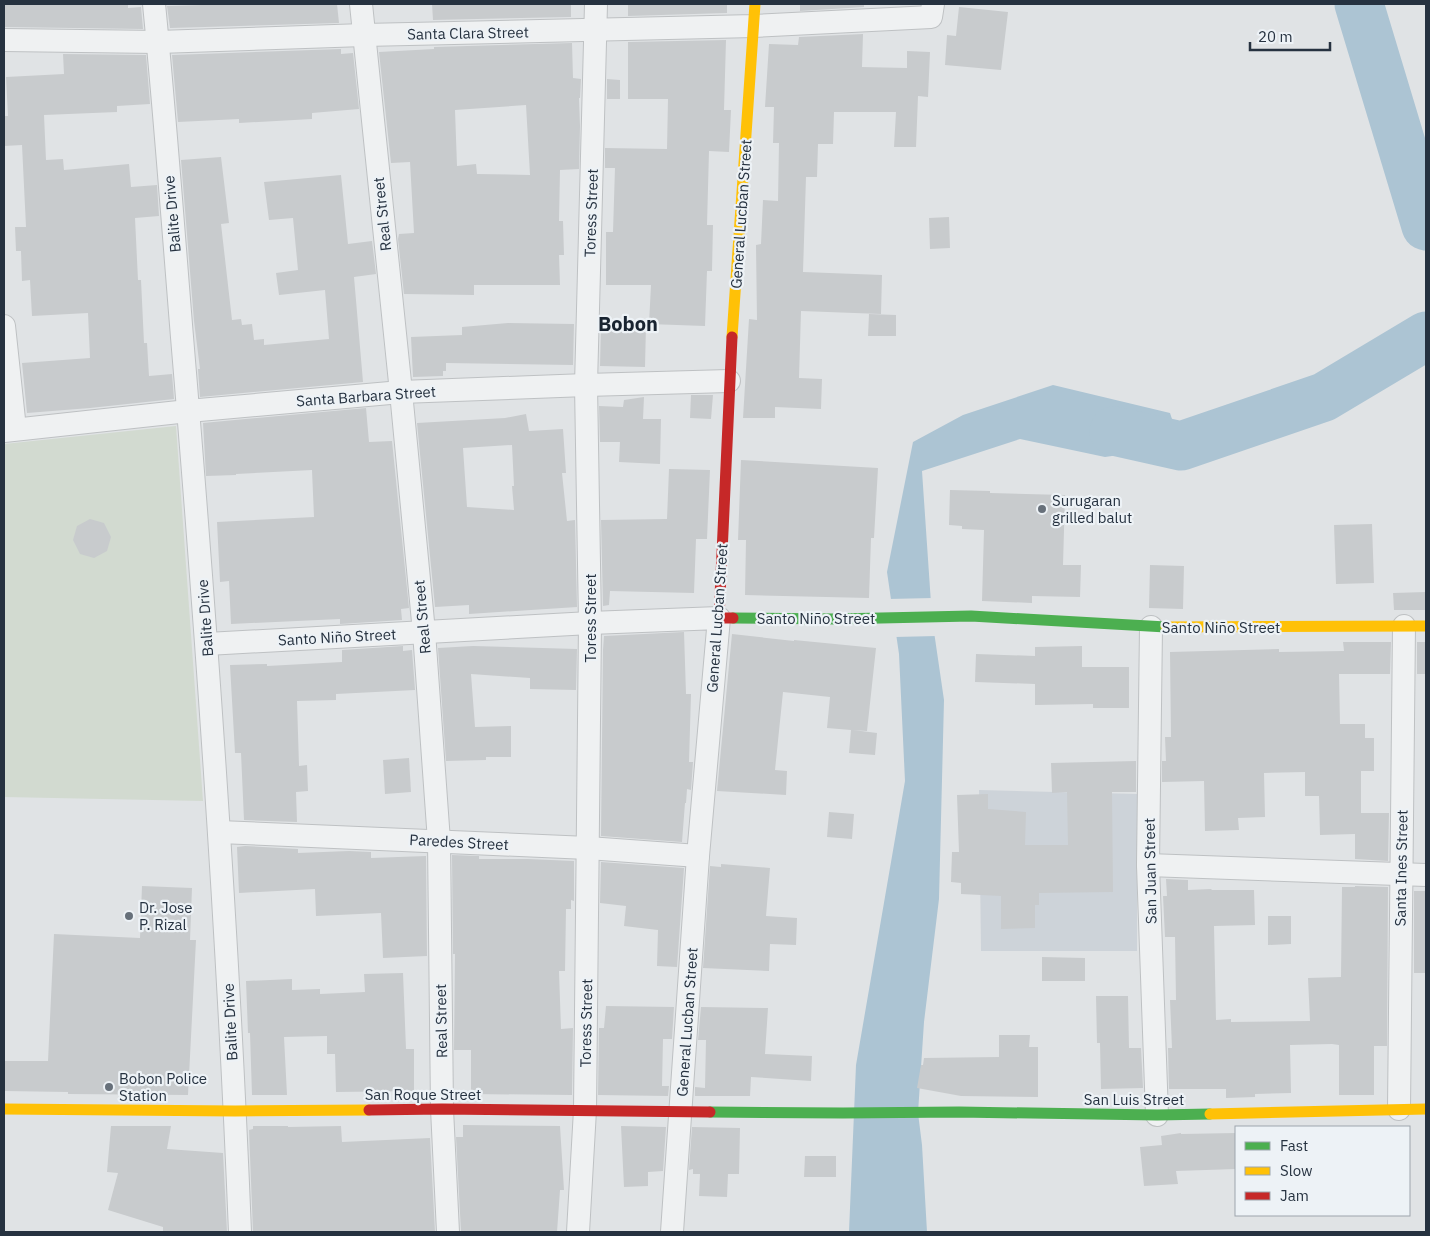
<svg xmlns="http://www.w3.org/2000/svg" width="1430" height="1236" font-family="'IBM Plex Sans',sans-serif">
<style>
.built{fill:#cdd3d9}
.green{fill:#d2dad0}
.water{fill:#acc4d3}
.pier{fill:#e0e3e5}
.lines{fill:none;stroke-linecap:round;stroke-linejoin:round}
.river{stroke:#acc4d3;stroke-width:49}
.building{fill:#c8cbcd;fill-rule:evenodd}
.street-casing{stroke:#bec1c3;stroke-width:24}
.street{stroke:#eff1f2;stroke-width:22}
.fast{stroke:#4caf50;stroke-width:11}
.slow{stroke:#ffc107;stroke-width:11}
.jam{stroke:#c62828;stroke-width:11}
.poi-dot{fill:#67707a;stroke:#edf2f6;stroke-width:2}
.labels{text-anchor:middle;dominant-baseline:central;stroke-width:4.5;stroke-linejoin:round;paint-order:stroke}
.street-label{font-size:15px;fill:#263240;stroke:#edf2f6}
.poi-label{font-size:15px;fill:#263240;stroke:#edf2f6;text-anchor:start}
.district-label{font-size:20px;font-weight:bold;fill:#182330;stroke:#edf2f6}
</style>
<rect width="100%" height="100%" fill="#e0e3e5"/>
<!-- built -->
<polygon class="built" points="979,790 1137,794 1137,951 981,951"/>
<!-- green -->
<polygon class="green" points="176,426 203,801 4,797 4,444"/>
<!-- water -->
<polygon class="water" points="1053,385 1170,413 1181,446 1105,457 1020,439 922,471 932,618 944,700 939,899 924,1022 918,1113 922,1145 927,1232 849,1232 856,1065 905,781 899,654 887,572 913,442 963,415"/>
<!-- pier -->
<polygon class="pier" points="933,598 937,636 894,637 888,599"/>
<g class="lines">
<!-- river -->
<g class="river">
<polyline points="1359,4 1426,226"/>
<polyline points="1114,431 1181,446 1324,397 1426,336"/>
</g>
</g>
<!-- building -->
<g class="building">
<polygon points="4,4 128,4 128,8 141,7 143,29 4,27"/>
<polygon points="237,4 337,4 339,23 170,28 167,6"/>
<polygon points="432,4 571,4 571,17 433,20"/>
<polygon points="628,4 727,4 727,13 628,16"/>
<polygon points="800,4 864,4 864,7 800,11"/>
<polygon points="959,7 1008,12 1001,70 945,65 947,35 956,36"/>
<polygon points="863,34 862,67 907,68 907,51 930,52 928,97 918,96 916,147 894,147 896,112 834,112 833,144 818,144 817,177 806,177 803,272 882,275 881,314 801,311 799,378 822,379 821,409 775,407 775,418 743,418 749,319 757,320 756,245 761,244 763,200 778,201 779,143 773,143 774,107 765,107 769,44 798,45 799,37"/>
<polygon points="726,40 724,110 731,110 729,152 709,151 707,225 713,225 712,271 707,271 705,326 649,324 651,285 606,285 606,232 613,232 615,168 605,168 605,148 667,149 668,99 628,99 628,42"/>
<path d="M 572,43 L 573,78 L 581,79 L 580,98 L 579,98 L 580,126 L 579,169 L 560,170 L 559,221 L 563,221 L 564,255 L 559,255 L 560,285 L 474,285 L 474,295 L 404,294 L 398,239 L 399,234 L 414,233 L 410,162 L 391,163 L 379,52 L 434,49 L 434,47 ZM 526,105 L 530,175 L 477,174 L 476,164 L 457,166 L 455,110 Z"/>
<polygon points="341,49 341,54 353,53 359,109 312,113 312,119 239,123 239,119 178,122 172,55"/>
<polygon points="63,54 146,55 150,104 117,106 117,112 44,115 46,160 63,159 64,170 129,164 131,187 157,185 159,216 135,218 138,280 141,280 144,343 147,343 149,376 172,374 174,399 90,408 27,413 22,363 90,358 88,313 32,316 30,280 22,281 21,251 16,251 15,227 26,227 22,145 4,146 4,116 8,116 6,77 64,74"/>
<polygon points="607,79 620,80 620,99 607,99"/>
<polygon points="221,157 229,223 221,224 232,320 241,319 242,325 252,324 254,340 264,339 264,345 329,339 325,290 279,295 276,273 298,270 293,218 269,220 264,182 341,175 348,244 372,241 376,274 354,277 363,382 200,397 198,369 200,369 194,321 181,160"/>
<polygon points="949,217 950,248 930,249 929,218"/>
<polygon points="869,314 896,315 896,336 868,336"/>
<polygon points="508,323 574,324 573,365 446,363 446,371 443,371 443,376 413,377 411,337 462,335 462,327"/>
<polygon points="601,325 646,325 645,367 600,366"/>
<polygon points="691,395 713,395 711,419 690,418"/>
<polygon points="644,397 643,419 661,419 660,464 619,462 620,442 600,442 599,406 623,407 624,400"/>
<polygon points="366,408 369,442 392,441 409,608 401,609 402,620 340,624 340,619 231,624 229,581 220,582 217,522 314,517 312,470 236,474 236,475 206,476 203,423"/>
<path d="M 526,414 L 529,431 L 563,429 L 566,473 L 562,473 L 567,521 L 575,520 L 577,607 L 469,614 L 469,605 L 435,607 L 417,423 L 505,418 ZM 512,445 L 514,486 L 512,486 L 514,510 L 467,507 L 463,448 Z"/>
<polygon points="741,460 878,468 874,538 871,538 869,598 745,595 746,540 738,540"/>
<polygon points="669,469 710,470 707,539 696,539 694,593 610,591 609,605 603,606 601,520 667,519"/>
<polygon points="950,490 990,491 990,493 1065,495 1063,565 1081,565 1080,597 1032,596 1032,603 982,601 984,530 962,529 962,526 949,525"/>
<polygon points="90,519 104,523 111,537 107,551 94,558 80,554 73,540 77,526"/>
<polygon points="1372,524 1374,583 1336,584 1334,525"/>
<polygon points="1150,565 1184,566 1183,609 1149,608"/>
<polygon points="1426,592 1426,610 1394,610 1393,593"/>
<polygon points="684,632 686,694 691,694 689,762 693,762 691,790 687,789 686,803 685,803 682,842 601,836 603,650 604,636"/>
<polygon points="732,634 794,641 794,640 876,648 867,731 853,730 877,733 875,755 849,753 851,730 827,728 830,697 783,692 775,770 787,771 786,795 717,791"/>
<polygon points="1343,642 1391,642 1390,674 1339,674 1340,724 1365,724 1365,738 1374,738 1374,771 1361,771 1361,813 1389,813 1388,861 1355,859 1355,834 1320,835 1319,796 1305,796 1305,772 1264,773 1265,817 1238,818 1239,830 1205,831 1204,781 1162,782 1162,761 1166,761 1165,737 1171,737 1170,652 1279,649 1279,652 1344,651"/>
<rect x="1417" y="642" width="9" height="32"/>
<polygon points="403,646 403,651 412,650 415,690 336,694 336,700 297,701 299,766 307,765 308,791 296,792 297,822 244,820 241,753 235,753 230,665 267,664 267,666 342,662 342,650"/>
<polygon points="473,646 577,649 576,690 530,689 530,678 471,674 475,727 511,726 511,757 486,757 486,760 446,761 438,648"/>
<polygon points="1082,646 1082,667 1129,667 1129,708 1093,708 1093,704 1035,705 1035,684 975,682 976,654 1035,656 1035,647"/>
<polygon points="409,758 411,792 385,794 383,760"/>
<polygon points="1136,761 1136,792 1112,792 1113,892 1039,893 1039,905 1035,905 1035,928 1001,929 1001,896 961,894 961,883 951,882 952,852 959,852 957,795 988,794 988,809 1026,812 1025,845 1068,845 1067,792 1052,793 1051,763"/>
<polygon points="829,812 854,814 852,839 827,837"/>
<polygon points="245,846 298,849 298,853 349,851 371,852 371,858 426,856 427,956 383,958 381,913 316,916 315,889 239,893 237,847"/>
<polygon points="452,855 479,856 479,859 528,859 574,861 574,901 571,900 571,909 566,909 565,971 559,971 561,1029 573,1028 572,1095 471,1094 471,1050 454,1050 455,954 453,954"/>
<polygon points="601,862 684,868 677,967 657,966 658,930 624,926 626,906 600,903"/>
<polygon points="721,864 770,868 766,916 797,918 796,945 770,944 769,971 703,968 710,866 721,867"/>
<polygon points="1166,879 1188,880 1188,890 1211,889 1212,890 1254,890 1255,925 1214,926 1216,1020 1231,1019 1231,1022 1310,1021 1308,978 1341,977 1342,887 1355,887 1355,886 1388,887 1387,1046 1374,1046 1374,1095 1339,1095 1339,1045 1332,1044 1290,1045 1291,1093 1255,1094 1255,1097 1226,1098 1226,1089 1169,1089 1168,1048 1172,1048 1170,1000 1176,1000 1175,937 1165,937 1163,896 1167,896"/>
<polygon points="142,886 192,888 190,940 196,940 188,1095 68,1094 68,1092 4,1091 4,1061 48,1061 54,934 140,938"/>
<rect x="1414" y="891" width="12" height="82"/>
<polygon points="1268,916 1291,916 1291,944 1268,945"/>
<polygon points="1042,957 1085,958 1085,981 1042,981"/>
<polygon points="403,973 406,1049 414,1049 414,1091 336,1092 335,1054 327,1054 327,1036 284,1037 287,1095 252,1095 250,1033 248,1033 246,981 292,979 292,990 320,989 320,994 365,992 364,974"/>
<polygon points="1096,996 1128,996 1129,1048 1141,1048 1143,1088 1101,1089 1100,1043 1097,1043"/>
<polygon points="606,1006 674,1007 672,1039 663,1039 662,1086 669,1086 668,1096 598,1095 599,1028 604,1028"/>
<polygon points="701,1007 768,1008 765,1054 812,1056 811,1081 751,1077 750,1096 695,1096 695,1087 705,1088 706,1040 698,1040"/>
<polygon points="999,1035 1030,1035 1029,1047 1038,1047 1038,1097 961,1096 917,1088 921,1065 923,1065 924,1058 999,1057"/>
<polygon points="463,1125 560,1126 564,1190 560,1190 557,1232 461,1232 456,1137 463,1137"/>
<polygon points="111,1126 171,1126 167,1149 223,1153 227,1232 163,1232 163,1227 108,1210 118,1173 107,1172"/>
<polygon points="253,1126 288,1126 288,1127 341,1126 342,1142 430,1138 435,1232 253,1232 249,1130 253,1129"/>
<polygon points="621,1126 666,1127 663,1171 648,1172 648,1186 624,1187"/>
<polygon points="692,1127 740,1128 739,1174 728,1174 727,1197 699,1196 700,1174 693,1174 693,1169 689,1170"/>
<polygon points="1181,1133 1181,1134 1236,1133 1236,1169 1176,1171 1178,1184 1144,1186 1140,1147 1162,1145 1161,1136"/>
<polygon points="805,1156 836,1156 836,1177 804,1177"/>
</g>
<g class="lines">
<!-- street casing -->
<g class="street-casing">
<g id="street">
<path d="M 154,4 C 165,115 173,226 182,337 C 207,635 228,933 240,1232"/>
<polyline points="361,4 401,392 424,632 439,841 442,1109 448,1232"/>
<polyline points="4,40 158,42 364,35 754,26 931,17 933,4"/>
<polyline points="4,326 15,429"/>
<polyline points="4,431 188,411 401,392 586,385 729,381"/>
<polyline points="1151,627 1148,865 1157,1115"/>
<polyline points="207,644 590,623 719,618 698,856 672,1232"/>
<polyline points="219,832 588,848 698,856"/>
<polyline points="1148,865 1426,875"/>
<polyline points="1399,1109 1404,626"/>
<polyline points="578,1232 585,1110 590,623 586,385 596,4"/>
</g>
</g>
<!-- street -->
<use href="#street" class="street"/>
<!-- fast -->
<g class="fast">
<polyline points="733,618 836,619 971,616 1166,627"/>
<polyline points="710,1112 843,1113 959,1112 1157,1115 1210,1114"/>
</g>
<!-- slow -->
<g class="slow">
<polyline points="732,337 755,4"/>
<polyline points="1166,627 1426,626"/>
<polyline points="4,1109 235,1111 369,1110"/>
<polyline points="1210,1114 1426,1109"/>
</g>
<!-- jam -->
<g class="jam">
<polyline points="732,337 719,618 733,618"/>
<polyline points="369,1110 442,1109 710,1112"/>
</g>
</g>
<!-- markers -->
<g class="poi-dot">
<circle cx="1042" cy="509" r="5"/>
<circle cx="129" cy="916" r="5"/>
<circle cx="109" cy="1087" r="5"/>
</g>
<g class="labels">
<!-- street labels -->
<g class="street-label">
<text transform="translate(468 33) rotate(-1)">Santa Clara Street</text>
<text transform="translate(591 213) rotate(-88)">Toress Street</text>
<text transform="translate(172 214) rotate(-95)">Balite Drive</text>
<text transform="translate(382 214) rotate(-96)">Real Street</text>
<text transform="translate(741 214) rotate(-86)">General Lucban Street</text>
<text transform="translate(366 396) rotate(-4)">Santa Barbara Street</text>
<text transform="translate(422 617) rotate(-95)">Real Street</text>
<text transform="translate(205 618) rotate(-94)">Balite Drive</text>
<text transform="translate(590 618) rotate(-90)">Toress Street</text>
<text transform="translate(717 618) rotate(-86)">General Lucban Street</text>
<text x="816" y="618">Santo Niño Street</text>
<text x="1221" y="627">Santo Niño Street</text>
<text transform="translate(337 637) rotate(-3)">Santo Niño Street</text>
<text transform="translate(459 842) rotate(3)">Paredes Street</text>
<text transform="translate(1401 868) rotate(-89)">Santa Ines Street</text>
<text transform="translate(1150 871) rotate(-91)">San Juan Street</text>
<text transform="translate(441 1021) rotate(-91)">Real Street</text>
<text transform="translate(230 1022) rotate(-93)">Balite Drive</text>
<text transform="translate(687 1022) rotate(-86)">General Lucban Street</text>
<text transform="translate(586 1023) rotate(-89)">Toress Street</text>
<text x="423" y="1094">San Roque Street</text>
<text x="1134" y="1099">San Luis Street</text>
</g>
<!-- poi labels -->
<g class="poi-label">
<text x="1052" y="500">Surugaran<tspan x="1052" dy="17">grilled balut</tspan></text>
<text x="139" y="907">Dr. Jose<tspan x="139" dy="17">P. Rizal</tspan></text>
<text x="119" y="1078">Bobon Police<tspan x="119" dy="17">Station</tspan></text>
</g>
<!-- district labels -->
<g class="district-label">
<text x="628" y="323">Bobon</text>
</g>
</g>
<!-- border -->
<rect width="1430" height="1236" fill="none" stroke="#263240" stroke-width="10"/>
<!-- legend -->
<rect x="1235" y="1126" width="175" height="90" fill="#edf2f6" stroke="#9da5ad"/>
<rect x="1245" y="1142" width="25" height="8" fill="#4caf50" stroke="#9da5ad"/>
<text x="1280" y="1151" font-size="15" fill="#263240">Fast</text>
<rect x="1245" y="1167" width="25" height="8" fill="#ffc107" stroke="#9da5ad"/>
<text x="1280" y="1176" font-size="15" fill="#263240">Slow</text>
<rect x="1245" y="1192" width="25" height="8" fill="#c62828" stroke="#9da5ad"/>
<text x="1280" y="1201" font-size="15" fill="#263240">Jam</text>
<!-- scale -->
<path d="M1250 42v8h80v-8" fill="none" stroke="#263240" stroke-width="2.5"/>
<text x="1258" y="42" font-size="15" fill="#263240" stroke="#edf2f6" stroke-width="4" paint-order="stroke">20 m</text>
</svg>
